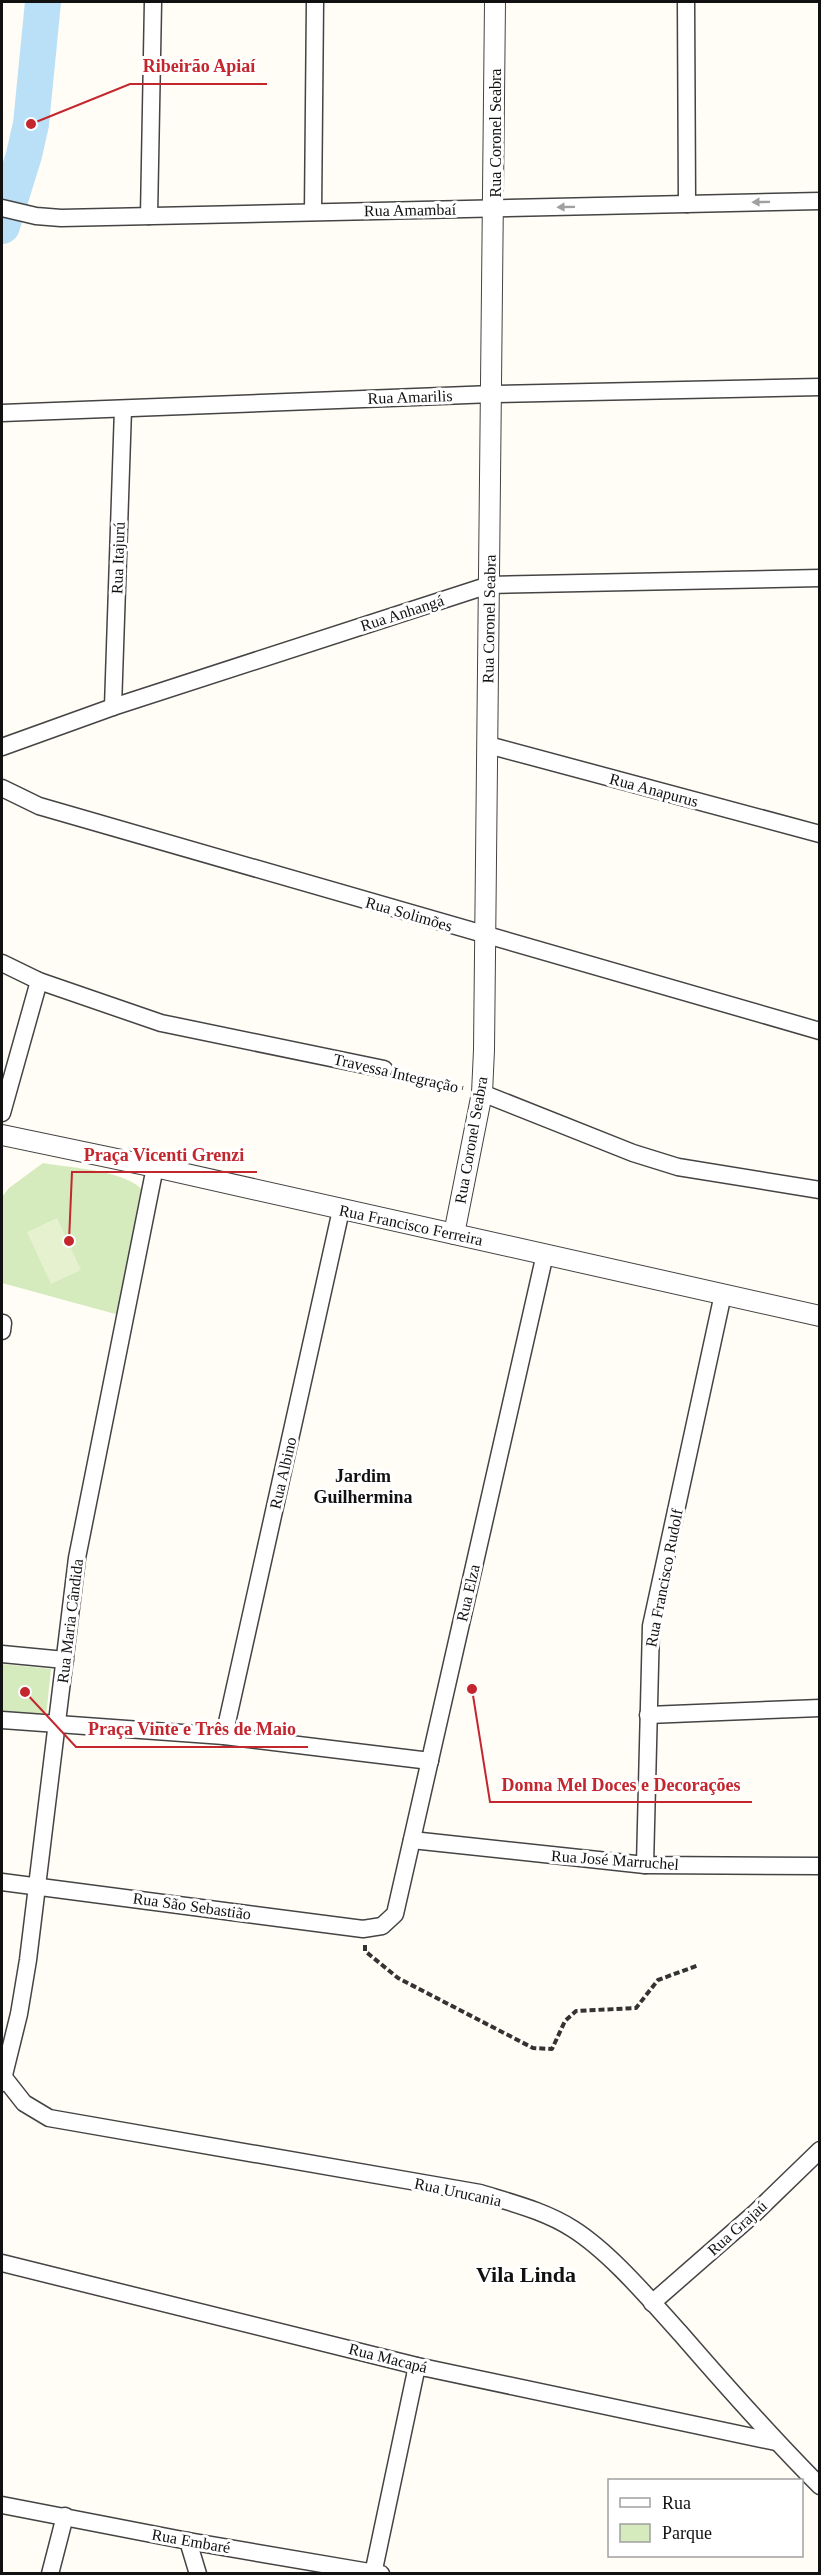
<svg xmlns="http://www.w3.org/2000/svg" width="821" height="2575" font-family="Georgia,serif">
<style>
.green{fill:#d5ebbd}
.pitch{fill:#e6f2cf}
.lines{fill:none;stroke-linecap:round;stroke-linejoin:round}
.river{stroke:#b9e0f7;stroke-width:36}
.minor-casing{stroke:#444;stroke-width:19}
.tertiary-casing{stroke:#444;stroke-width:22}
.path{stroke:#333;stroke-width:4;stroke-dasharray:6 3;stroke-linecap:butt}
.minor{stroke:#fff;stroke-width:16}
.tertiary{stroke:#fff;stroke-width:20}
.oneway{fill:#a0a0a0}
.labels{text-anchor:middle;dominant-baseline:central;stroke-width:6;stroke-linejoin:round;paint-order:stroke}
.street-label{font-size:16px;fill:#111;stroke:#fff}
.neighbourhood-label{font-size:18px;font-weight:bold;fill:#111;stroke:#fff}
.district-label{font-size:22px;font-weight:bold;fill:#111;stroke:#fff}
.leader{fill:none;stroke:#c4262e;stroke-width:2}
.callout-dot{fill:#c4262e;stroke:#fff;stroke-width:2}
.callout-label{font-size:18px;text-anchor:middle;font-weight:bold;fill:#c4262e;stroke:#fff;stroke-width:6;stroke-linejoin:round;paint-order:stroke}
</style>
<rect width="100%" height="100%" fill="#fffdf5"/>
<!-- green -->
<g class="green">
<path d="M 43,1163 C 70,1168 129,1170 145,1193 L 119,1315 L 2,1283 L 2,1197 L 9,1188 Z"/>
<polygon points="2,1664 51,1669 46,1717 2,1714"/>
</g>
<!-- pitch -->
<polygon class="pitch" points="57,1218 81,1270 51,1284 27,1232"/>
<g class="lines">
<!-- river -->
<polyline class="river" points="2,226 24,155 31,124 43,2"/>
<!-- minor casing -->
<g class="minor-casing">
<g id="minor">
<polyline points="686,2 687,204"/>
<polyline points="2,208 36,216 61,218 820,201"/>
<polyline points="313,212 315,2"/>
<polyline points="149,216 153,2"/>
<polyline points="2,413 493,394 820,387"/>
<polyline points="113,707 123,409"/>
<polyline points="488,745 820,834"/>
<polyline points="2,747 113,707 489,585 820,578"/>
<polyline points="2,788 39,806 820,1031"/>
<polyline points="2,963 39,981 161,1023 384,1069"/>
<polyline points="482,1093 633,1153 678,1167 820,1190"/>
<polyline points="2,1113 39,981"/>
<polyline points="2,1331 3,1323"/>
<polyline points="2,1654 65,1660"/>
<polyline points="648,1715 820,1708"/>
<polyline points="2,1720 224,1736 430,1761"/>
<polyline points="224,1736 341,1210"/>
<polyline points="412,1840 645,1865 820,1866"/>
<polyline points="645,1865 651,1626 723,1294"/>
<polyline points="2,1882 363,1929 382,1926 395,1914 545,1254"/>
<path d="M 2,2075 L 24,2103 L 49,2118 L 480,2193 C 512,2203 545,2211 573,2229 C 611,2253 651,2301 681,2334 C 726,2386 771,2437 820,2486"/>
<polyline points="2,2083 19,2014 28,1960 77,1558 155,1167"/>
<polyline points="2,2263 417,2366 776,2442"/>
<polyline points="652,2303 755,2213 820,2150"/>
<polyline points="2,2505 188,2541 381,2574"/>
<polyline points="188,2541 198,2574"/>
<polyline points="50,2574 65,2516"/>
<polyline points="373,2574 417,2366"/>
</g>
</g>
<!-- tertiary casing -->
<g class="tertiary-casing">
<g id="tertiary">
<polyline points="2,1135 155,1167 820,1316"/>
<polyline points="454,1234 482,1093 484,1050 495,2"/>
</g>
</g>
<!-- path -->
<g class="path">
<polyline points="401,1073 463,1088"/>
<polyline points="365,1945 365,1951 398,1978 533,2048 552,2049 565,2021 576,2011 636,2008 658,1980 699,1965"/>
</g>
<!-- minor -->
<use href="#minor" class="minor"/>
<!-- tertiary -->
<use href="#tertiary" class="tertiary"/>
</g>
<!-- one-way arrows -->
<defs><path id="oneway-solid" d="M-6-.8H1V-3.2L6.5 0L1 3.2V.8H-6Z" transform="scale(1.5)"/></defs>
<g class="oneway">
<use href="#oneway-solid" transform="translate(761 202) rotate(179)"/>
<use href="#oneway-solid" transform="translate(566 207) rotate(179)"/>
</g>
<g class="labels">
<!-- street labels -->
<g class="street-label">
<text transform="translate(495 133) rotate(-90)">Rua Coronel Seabra</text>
<text transform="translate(410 210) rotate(-1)">Rua Amambaí</text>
<text transform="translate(410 397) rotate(-2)">Rua Amarilis</text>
<text transform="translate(118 558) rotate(-88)">Rua Itajurú</text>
<text transform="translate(402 613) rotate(-18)">Rua Anhangá</text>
<text transform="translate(489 619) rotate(-89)">Rua Coronel Seabra</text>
<text transform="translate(654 790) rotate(15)">Rua Anapurus</text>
<text transform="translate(409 914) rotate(16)">Rua Solimões</text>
<text transform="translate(396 1073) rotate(13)">Travessa Integração</text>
<text transform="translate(471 1140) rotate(-80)">Rua Coronel Seabra</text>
<text transform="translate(411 1225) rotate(12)">Rua Francisco Ferreira</text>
<text transform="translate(283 1473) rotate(-77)">Rua Albino</text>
<text transform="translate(664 1578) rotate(-79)">Rua Francisco Rudolf</text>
<text transform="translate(468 1593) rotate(-77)">Rua Elza</text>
<text transform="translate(70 1621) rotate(-83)">Rua Maria Cândida</text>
<text transform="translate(615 1860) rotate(4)">Rua José Marruchel</text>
<text transform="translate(192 1906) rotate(8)">Rua São Sebastião</text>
<text transform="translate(458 2192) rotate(12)">Rua Urucania</text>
<text transform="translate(737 2228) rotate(-42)">Rua Grajaú</text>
<text transform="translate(388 2358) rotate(14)">Rua Macapá</text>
<text transform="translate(191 2541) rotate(10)">Rua Embaré</text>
</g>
<!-- neighbourhood labels -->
<g class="neighbourhood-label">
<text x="363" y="1476">Jardim<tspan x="363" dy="21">Guilhermina</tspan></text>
</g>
<!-- district labels -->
<g class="district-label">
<text x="526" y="2274">Vila Linda</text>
</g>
</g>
<!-- callouts -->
<path class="leader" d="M31 124L130 84H267M69 1241L72 1172H257M25 1692L76 1747H308M472 1689L490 1802H752"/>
<g class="callout-dot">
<circle cx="31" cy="124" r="6"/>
<circle cx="69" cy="1241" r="6"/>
<circle cx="25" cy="1692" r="6"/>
<circle cx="472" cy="1689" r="6"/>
</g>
<g class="callout-label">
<text x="199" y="72">Ribeirão Apiaí</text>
<text x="164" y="1161">Praça Vicenti Grenzi</text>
<text x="192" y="1735">Praça Vinte e Três de Maio</text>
<text x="621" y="1791">Donna Mel Doces e Decorações</text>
</g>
<!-- border -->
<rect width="821" height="2575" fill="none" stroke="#111111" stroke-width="6"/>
<!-- legend -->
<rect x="608" y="2479" width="195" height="78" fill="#ffffff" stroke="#a0a0a0" stroke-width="1.5"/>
<rect x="620" y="2498" width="30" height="9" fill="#ffffff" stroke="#a0a0a0" stroke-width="1.5"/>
<text x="662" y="2509" font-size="18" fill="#111111">Rua</text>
<rect x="620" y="2524" width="30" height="18" fill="#d5ebbd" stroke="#a0a0a0" stroke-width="1.5"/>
<text x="662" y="2539" font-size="18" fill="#111111">Parque</text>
</svg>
